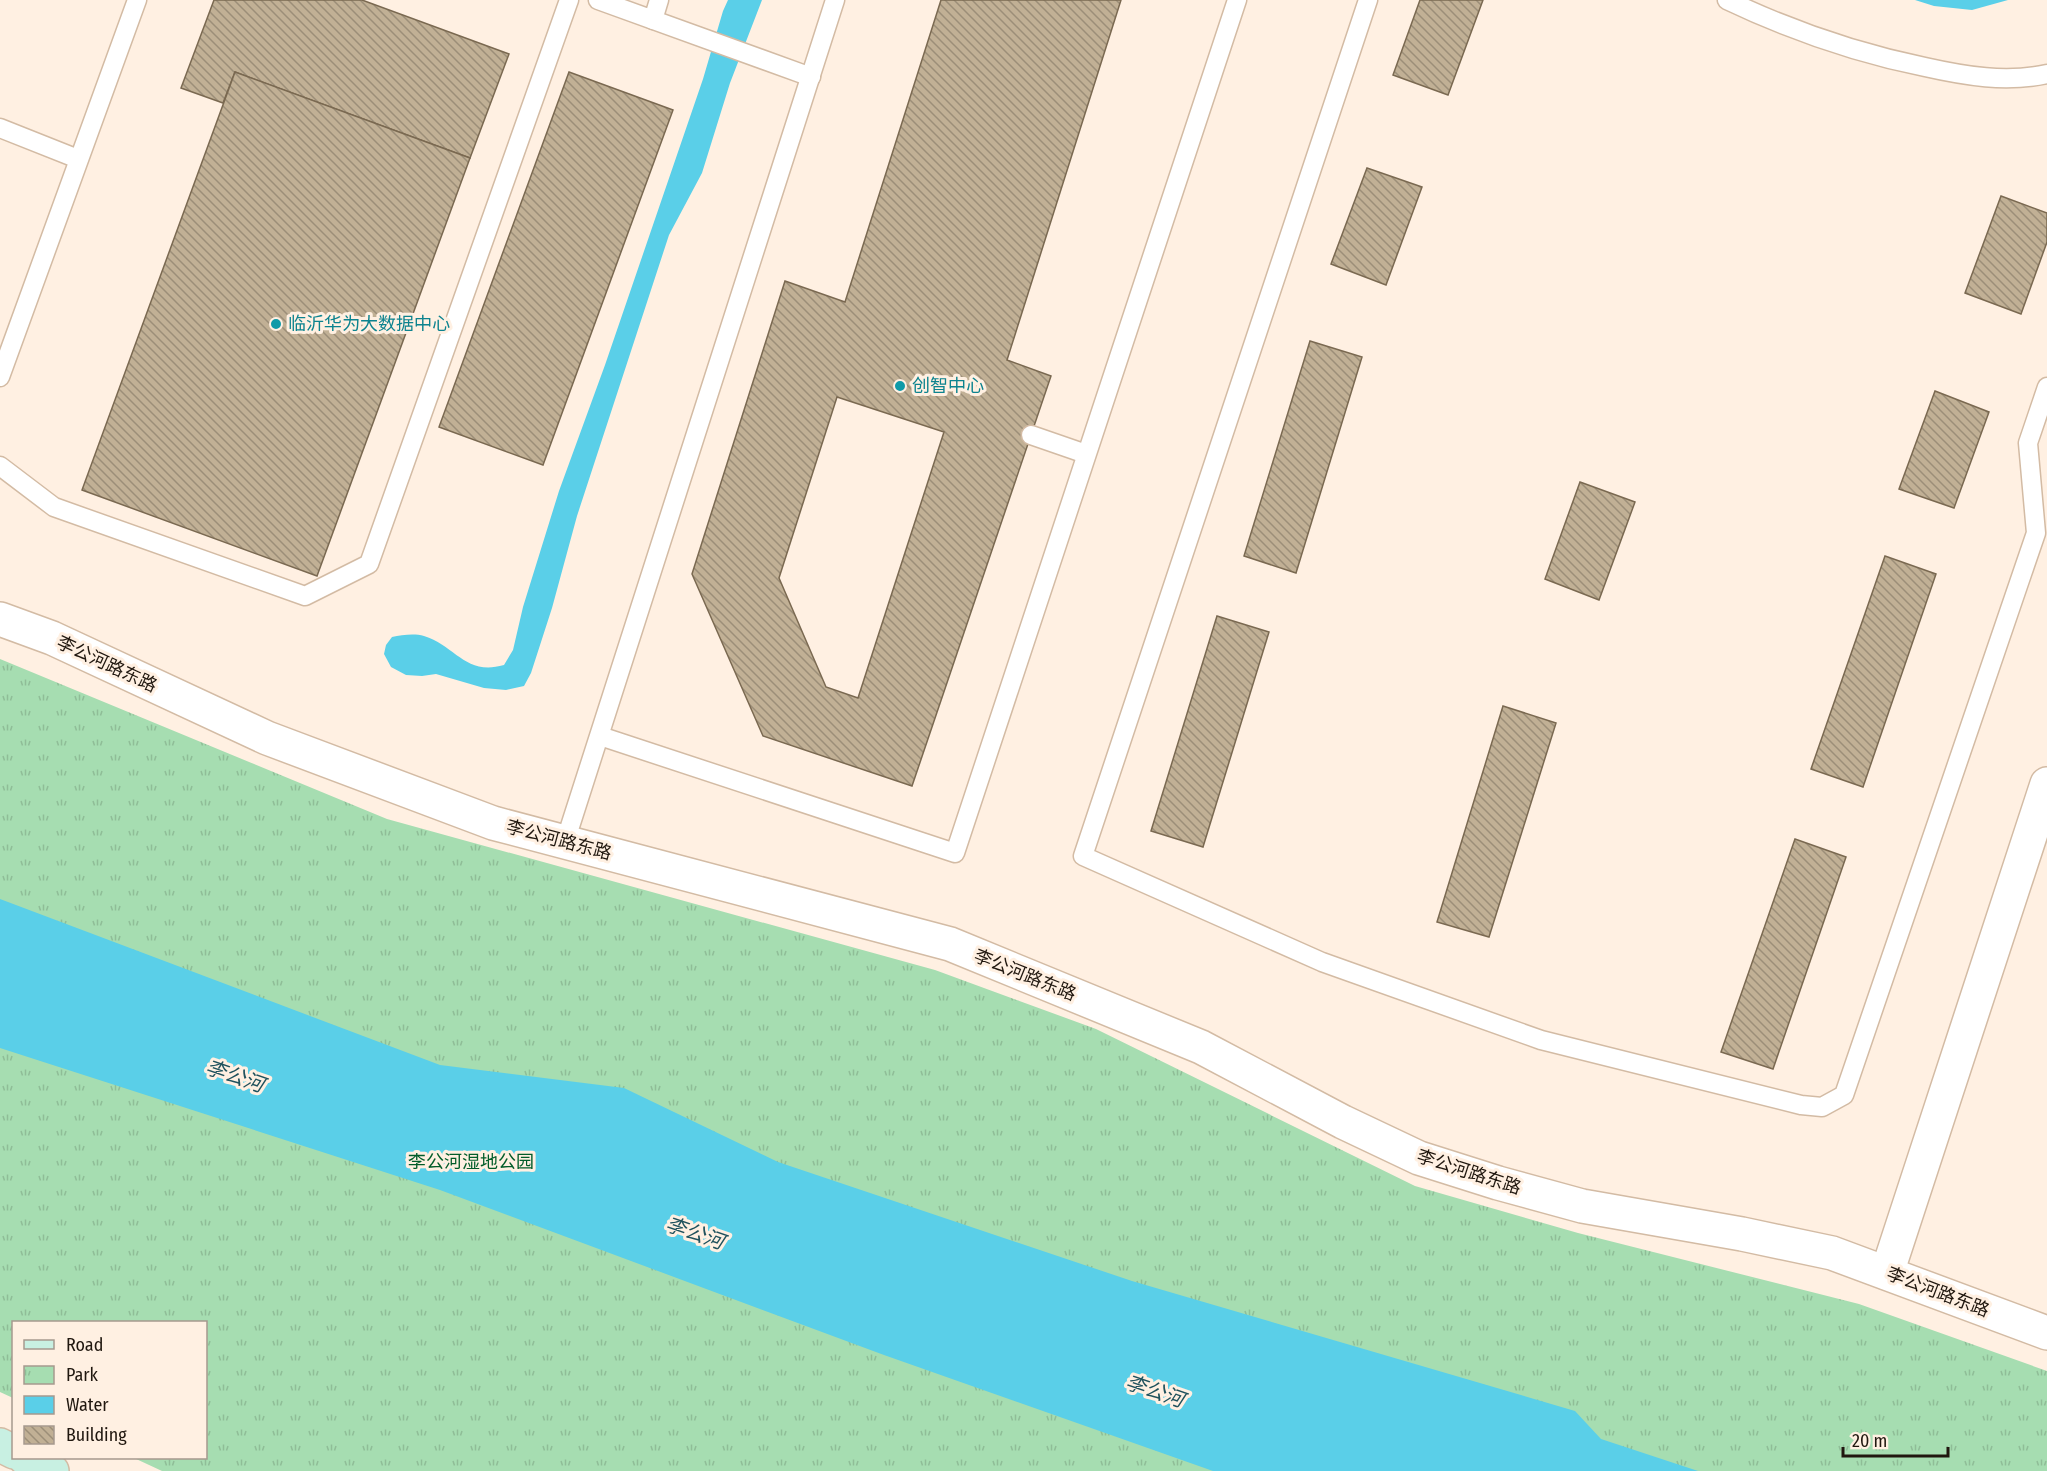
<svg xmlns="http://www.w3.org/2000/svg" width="2047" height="1471" font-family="'Fira Sans Condensed','Noto Sans SC',sans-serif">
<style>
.park{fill:url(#park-tufts)}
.water{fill:#5acfe8}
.building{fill:url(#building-back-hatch);stroke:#7a6951;stroke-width:1.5;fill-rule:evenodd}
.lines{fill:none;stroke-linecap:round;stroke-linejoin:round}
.lane-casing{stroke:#d3bba4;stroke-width:21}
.street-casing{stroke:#d3bba4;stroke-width:36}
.secondary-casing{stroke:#d3bba4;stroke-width:36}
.lane{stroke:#fff;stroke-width:18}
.street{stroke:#fff;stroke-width:33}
.secondary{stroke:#c8f0e2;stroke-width:33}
.culture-dot{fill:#0f9aa8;stroke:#fff0e2;stroke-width:2}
.labels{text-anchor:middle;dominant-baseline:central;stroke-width:6;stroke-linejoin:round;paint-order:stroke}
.culture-label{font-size:18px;fill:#0d838f;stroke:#fff0e2;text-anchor:start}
.street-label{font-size:18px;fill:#20170f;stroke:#fff0e2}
.park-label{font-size:18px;fill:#025c29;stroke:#fff0e2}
.water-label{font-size:20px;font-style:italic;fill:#20525d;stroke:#fff0e2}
</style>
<defs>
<pattern id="park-tufts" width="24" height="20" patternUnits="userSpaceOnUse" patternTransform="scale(1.5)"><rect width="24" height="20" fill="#a6ddb1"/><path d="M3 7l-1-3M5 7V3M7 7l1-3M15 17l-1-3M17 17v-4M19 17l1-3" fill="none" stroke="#8fbd97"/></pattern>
<pattern id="building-back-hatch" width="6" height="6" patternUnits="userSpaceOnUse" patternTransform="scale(1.5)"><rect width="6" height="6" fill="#c1b095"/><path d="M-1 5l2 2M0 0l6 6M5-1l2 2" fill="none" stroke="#9c8e78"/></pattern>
</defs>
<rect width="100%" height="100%" fill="#fff0e2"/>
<!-- park -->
<polygon class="park" points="0,659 387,819 935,970 1096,1029 1415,1186 1578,1233 1859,1304 2047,1371 2047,1471 162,1471 134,1458 206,1458 206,1322 14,1322 13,1398 0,1392"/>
<!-- water -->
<g class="water">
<path d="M 728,0 L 762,0 L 730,83 L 702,173 L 669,235 L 577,516 L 552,608 L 531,673 L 524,686 L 506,690 L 484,688 L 436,674 L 422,676 L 406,675 L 391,667 L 384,654 L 386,645 L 392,637 C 402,635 414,633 424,636 C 456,646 465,676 504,665 L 513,650 L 523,607 L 559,491 L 605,365 L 703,79 L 723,11 Z"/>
<polygon points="1915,0 2008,0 1972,10 1934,6"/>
<polygon points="0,899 440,1065 624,1088 778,1162 1132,1281 1575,1411 1601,1439 1698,1471 1213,1471 884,1355 440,1190 0,1048"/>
</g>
<!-- building -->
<g class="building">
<polygon points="214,0 362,0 509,54 470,158 235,72 223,103 181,88"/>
<path d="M 941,0 L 1121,0 L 1007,360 L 1051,376 L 912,786 L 763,736 L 692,574 L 785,281 L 845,302 ZM 837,397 L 944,432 L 858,698 L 826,687 L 779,578 Z"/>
<polygon points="1420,0 1483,0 1448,95 1393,75"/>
<polygon points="235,72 470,158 317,576 82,490"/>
<polygon points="569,72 673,110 543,465 439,427"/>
<polygon points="1367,168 1422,187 1386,285 1331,264"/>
<polygon points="2001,196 2047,213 2047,242 2021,314 1965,293"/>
<polygon points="1310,341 1362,357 1296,573 1244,556"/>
<polygon points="1935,391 1989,412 1954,508 1899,489"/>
<polygon points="1580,482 1635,502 1599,600 1545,579"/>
<polygon points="1885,556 1936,574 1863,787 1811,769"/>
<polygon points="1217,616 1269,632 1203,847 1151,831"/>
<polygon points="1503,706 1556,723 1489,937 1437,922"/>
<polygon points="1795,839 1846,857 1773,1069 1721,1052"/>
</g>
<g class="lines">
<!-- lane casing -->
<g class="lane-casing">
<g id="lane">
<polyline points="598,0 811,77"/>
<polyline points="1368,0 1083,856 1322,962 1541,1040 1801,1105 1822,1107 1844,1095 2036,533 2028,443 2047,387"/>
<path d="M 1727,0 C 1790,30 1856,53 1925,67 C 1965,76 2006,83 2047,74"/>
<polyline points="653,20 659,0"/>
<polyline points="0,128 78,159"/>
<polyline points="0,377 137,0"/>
<polyline points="1031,435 1086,454"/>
<polyline points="0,466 54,507 305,596 369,564 569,0"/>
<polyline points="600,736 955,853 1237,0"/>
<polyline points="565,842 835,0"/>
</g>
</g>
<!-- street casing -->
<g class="street-casing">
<g id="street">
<polyline points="0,619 52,638 267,738 493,823 950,944 1201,1047 1343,1122 1419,1158 1498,1183 1582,1206 1742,1234 1832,1253 2047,1333"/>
<polyline points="1887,1273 2047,784"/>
</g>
</g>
<!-- secondary casing -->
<g class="secondary-casing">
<g id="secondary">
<polyline points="0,1445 14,1452"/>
<polyline points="25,1458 52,1471"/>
</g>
</g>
<!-- lane -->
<use href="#lane" class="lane"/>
<!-- street -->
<use href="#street" class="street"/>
<!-- secondary -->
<use href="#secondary" class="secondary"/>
</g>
<!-- markers -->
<g class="culture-dot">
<circle cx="276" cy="324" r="6"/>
<circle cx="900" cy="386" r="6"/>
</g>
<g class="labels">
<!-- culture labels -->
<g class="culture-label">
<text x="288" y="324">临沂华为大数据中心</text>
<text x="912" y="386">创智中心</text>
</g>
<!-- street labels -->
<g class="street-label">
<text transform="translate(107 664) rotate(25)">李公河路东路</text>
<text transform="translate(559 840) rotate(15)">李公河路东路</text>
<text transform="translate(1025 975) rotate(22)">李公河路东路</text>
<text transform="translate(1469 1172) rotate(18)">李公河路东路</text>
<text transform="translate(1938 1292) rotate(21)">李公河路东路</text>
</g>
<!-- park labels -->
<g class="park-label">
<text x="471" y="1162">李公河湿地公园</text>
</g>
<!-- water labels -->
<g class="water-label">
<text transform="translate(235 1076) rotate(19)">李公河</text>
<text transform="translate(695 1233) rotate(19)">李公河</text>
<text transform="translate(1155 1391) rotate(19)">李公河</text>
</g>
</g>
<!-- legend -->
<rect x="12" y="1321" width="195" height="138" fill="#fff0e2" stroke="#a6998e" stroke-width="1.5"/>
<rect x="24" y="1340" width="30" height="9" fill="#c8f0e2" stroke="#a6998e" stroke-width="1.5"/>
<text x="66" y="1351" font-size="18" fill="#20170f">Road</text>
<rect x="24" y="1366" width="30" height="18" fill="url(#park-tufts)" stroke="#a6998e" stroke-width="1.5"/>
<text x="66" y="1381" font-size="18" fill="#20170f">Park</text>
<rect x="24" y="1396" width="30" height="18" fill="#5acfe8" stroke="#a6998e" stroke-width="1.5"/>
<text x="66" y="1411" font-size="18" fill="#20170f">Water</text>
<rect x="24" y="1426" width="30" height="18" fill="url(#building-back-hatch)" stroke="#a6998e" stroke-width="1.5"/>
<text x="66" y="1441" font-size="18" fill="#20170f">Building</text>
<!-- scale -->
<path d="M1843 1447v9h105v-9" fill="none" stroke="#20170f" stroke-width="3"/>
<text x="1852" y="1447" font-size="18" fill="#20170f" stroke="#fff0e2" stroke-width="4.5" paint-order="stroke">20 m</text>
</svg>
